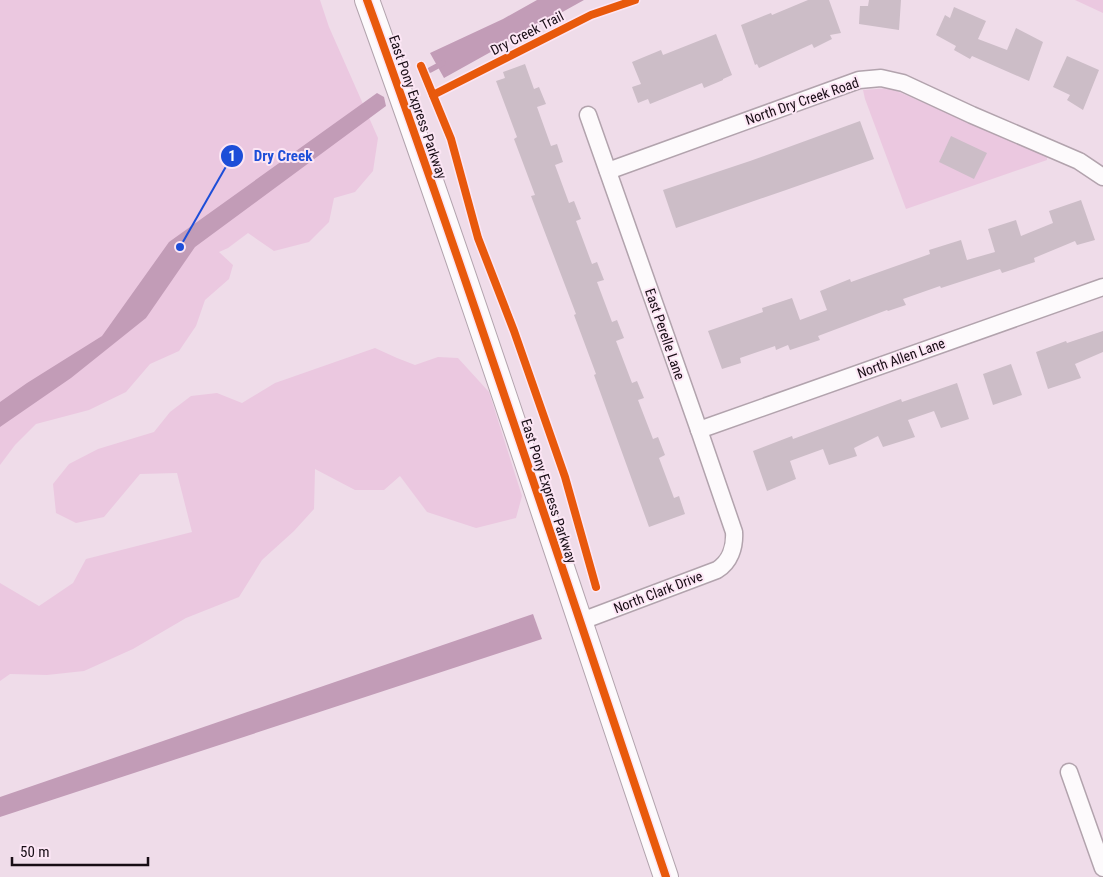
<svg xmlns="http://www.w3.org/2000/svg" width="1103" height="877" font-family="'Roboto Condensed',sans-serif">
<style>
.green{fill:#ebc8e0}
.water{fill:#c29cb7}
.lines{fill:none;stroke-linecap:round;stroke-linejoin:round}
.stream{stroke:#c29cb7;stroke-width:5.5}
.building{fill:#ccbdc7}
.street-casing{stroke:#b2a3ad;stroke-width:19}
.secondary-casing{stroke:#b2a3ad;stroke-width:26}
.street{stroke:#fdfafc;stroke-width:16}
.secondary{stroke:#fdfafc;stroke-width:24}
.cycleway-casing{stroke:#fce6f5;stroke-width:11}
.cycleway{stroke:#e8590c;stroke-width:8}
.labels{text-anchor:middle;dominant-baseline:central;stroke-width:4;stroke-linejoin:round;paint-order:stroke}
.street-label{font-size:14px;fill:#180d15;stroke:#fce6f5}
.leader{fill:none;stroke:#1d4ed8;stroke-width:2}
.callout-dot{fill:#1d4ed8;stroke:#fce6f5;stroke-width:2}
.mark-label{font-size:15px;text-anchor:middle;font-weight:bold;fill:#fff}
.callout-label{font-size:15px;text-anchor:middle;font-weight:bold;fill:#1d4ed8;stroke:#fce6f5;stroke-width:4;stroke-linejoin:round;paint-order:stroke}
</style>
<rect width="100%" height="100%" fill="#efdce9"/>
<!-- green -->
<g class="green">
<polygon points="0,0 320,0 329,27 378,138 373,171 355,192 334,198 329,222 309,242 274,251 248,233 228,248 219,252 233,265 229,279 205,300 196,326 179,351 150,364 126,392 89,410 36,424 15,445 0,465"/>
<polygon points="1075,0 1103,0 1103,13"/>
<polygon points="890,88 1047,157 1047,160 906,209 865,99 863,90"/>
<polygon points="375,348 397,358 415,365 438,357 458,358 489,392 522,496 516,518 476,528 427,512 400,476 384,490 355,490 315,469 314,509 294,531 262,560 239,597 186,618 133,649 84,671 47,675 10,674 0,681 0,583 39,606 73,583 86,559 192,532 177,473 140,474 104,517 76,523 56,513 53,484 69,464 98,449 154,432 170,412 191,396 217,393 242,403 275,383"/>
</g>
<!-- water -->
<g class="water">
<polygon points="537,0 584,0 444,78 430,53 503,19"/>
<polygon points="377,93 384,97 386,106 195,247 146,318 71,378 0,427 0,402 27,383 102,336 169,242"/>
<polygon points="533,614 542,639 0,817 0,797"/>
</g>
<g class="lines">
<!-- stream -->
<polyline class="stream" points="430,70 443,63"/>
</g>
<!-- building -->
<g class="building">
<polygon points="808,0 829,0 841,33 830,35 832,39 814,48 812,44 759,68 757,64 755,65 741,25 771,13 772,15"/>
<polygon points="869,0 901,0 899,30 859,24 860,6 868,6"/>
<polygon points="954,7 986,21 978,39 1007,50 1016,28 1043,42 1029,81 972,56 970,59 954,50 956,46 936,35 945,15 950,18"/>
<polygon points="716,34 732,75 723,79 723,80 704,88 702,83 650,104 648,99 638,103 632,87 641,84 632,62 661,50 663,55"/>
<polygon points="1067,56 1099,70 1083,110 1067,100 1070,95 1053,87"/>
<polygon points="525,64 534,89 539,87 546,104 537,107 551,146 557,144 563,162 555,165 569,203 574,201 581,219 576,221 592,264 597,262 604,280 597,282 612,322 617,320 624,338 616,341 632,383 637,381 644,398 638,400 653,439 658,437 665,455 659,458 674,498 679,496 685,514 649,527 594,375 596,374 574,315 576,314 531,196 535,195 514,139 517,137 496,81 505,78 503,72"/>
<polygon points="860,121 874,159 786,190 676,228 663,190 750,161"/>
<polygon points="951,136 987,153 974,179 939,162"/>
<polygon points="1081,200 1095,240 1077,245 1075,241 1034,258 1035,262 1002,273 1000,269 941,288 940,286 903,299 906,305 888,311 887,310 818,336 820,340 790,350 788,345 776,350 775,346 740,358 741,363 722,369 708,331 763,312 762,308 792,298 800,320 827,310 820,291 850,279 851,282 930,254 929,250 961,240 967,260 995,252 988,229 1016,220 1021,236 1053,223 1049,211"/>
<polygon points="1103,331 1103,352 1075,364 1081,378 1048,389 1036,352 1066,341 1067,343"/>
<polygon points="1011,364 1022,395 993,405 983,374"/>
<polygon points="957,383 969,419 941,428 934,411 908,420 915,437 883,447 878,436 854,448 857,456 829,465 823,449 790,461 796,479 767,491 753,451 792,436 793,439 901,399 902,402"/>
</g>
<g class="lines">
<!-- street casing -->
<g class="street-casing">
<g id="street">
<polyline points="608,171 859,80 881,78 903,83 972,115 1079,161 1103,177"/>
<polyline points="699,430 1103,287"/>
<path d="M 579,622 L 717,570 C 730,562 735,547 734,532 L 699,430 L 588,115"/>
<polyline points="1069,772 1103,868"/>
</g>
</g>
<!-- secondary casing -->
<g class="secondary-casing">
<path id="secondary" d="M 367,0 C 472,291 567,585 666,877"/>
</g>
<!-- street -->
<use href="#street" class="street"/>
<!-- secondary -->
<use href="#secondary" class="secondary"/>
<!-- cycleway casing -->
<g class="cycleway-casing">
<g id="cycleway">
<path d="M 367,0 C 472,291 567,585 666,877"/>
<polyline points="421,66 451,139 478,238 514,331 565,477 596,587"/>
<polyline points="433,95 591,15 635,0"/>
</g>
</g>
<!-- cycleway -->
<use href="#cycleway" class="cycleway"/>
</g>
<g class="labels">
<!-- street labels -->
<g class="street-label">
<text transform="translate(527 33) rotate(-27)">Dry Creek Trail</text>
<text transform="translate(802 101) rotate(-19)">North Dry Creek Road</text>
<text transform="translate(418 107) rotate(71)">East Pony Express Parkway</text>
<text transform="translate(665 334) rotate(71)">East Perelle Lane</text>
<text transform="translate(901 358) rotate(-20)">North Allen Lane</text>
<text transform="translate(549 491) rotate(72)">East Pony Express Parkway</text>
<text transform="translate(658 592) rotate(-21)">North Clark Drive</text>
</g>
</g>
<!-- callouts -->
<path class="leader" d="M180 247L232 156"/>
<g class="callout-dot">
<circle cx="180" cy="247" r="5"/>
<circle cx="232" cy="156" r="12"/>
</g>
<g class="mark-label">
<text x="232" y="161">1</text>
</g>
<g class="callout-label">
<text x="283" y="161">Dry Creek</text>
</g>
<!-- scale -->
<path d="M12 857v8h136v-8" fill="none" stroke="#180d15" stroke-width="2.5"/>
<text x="20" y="857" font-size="15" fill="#180d15" stroke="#fce6f5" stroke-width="4" paint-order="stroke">50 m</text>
</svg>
